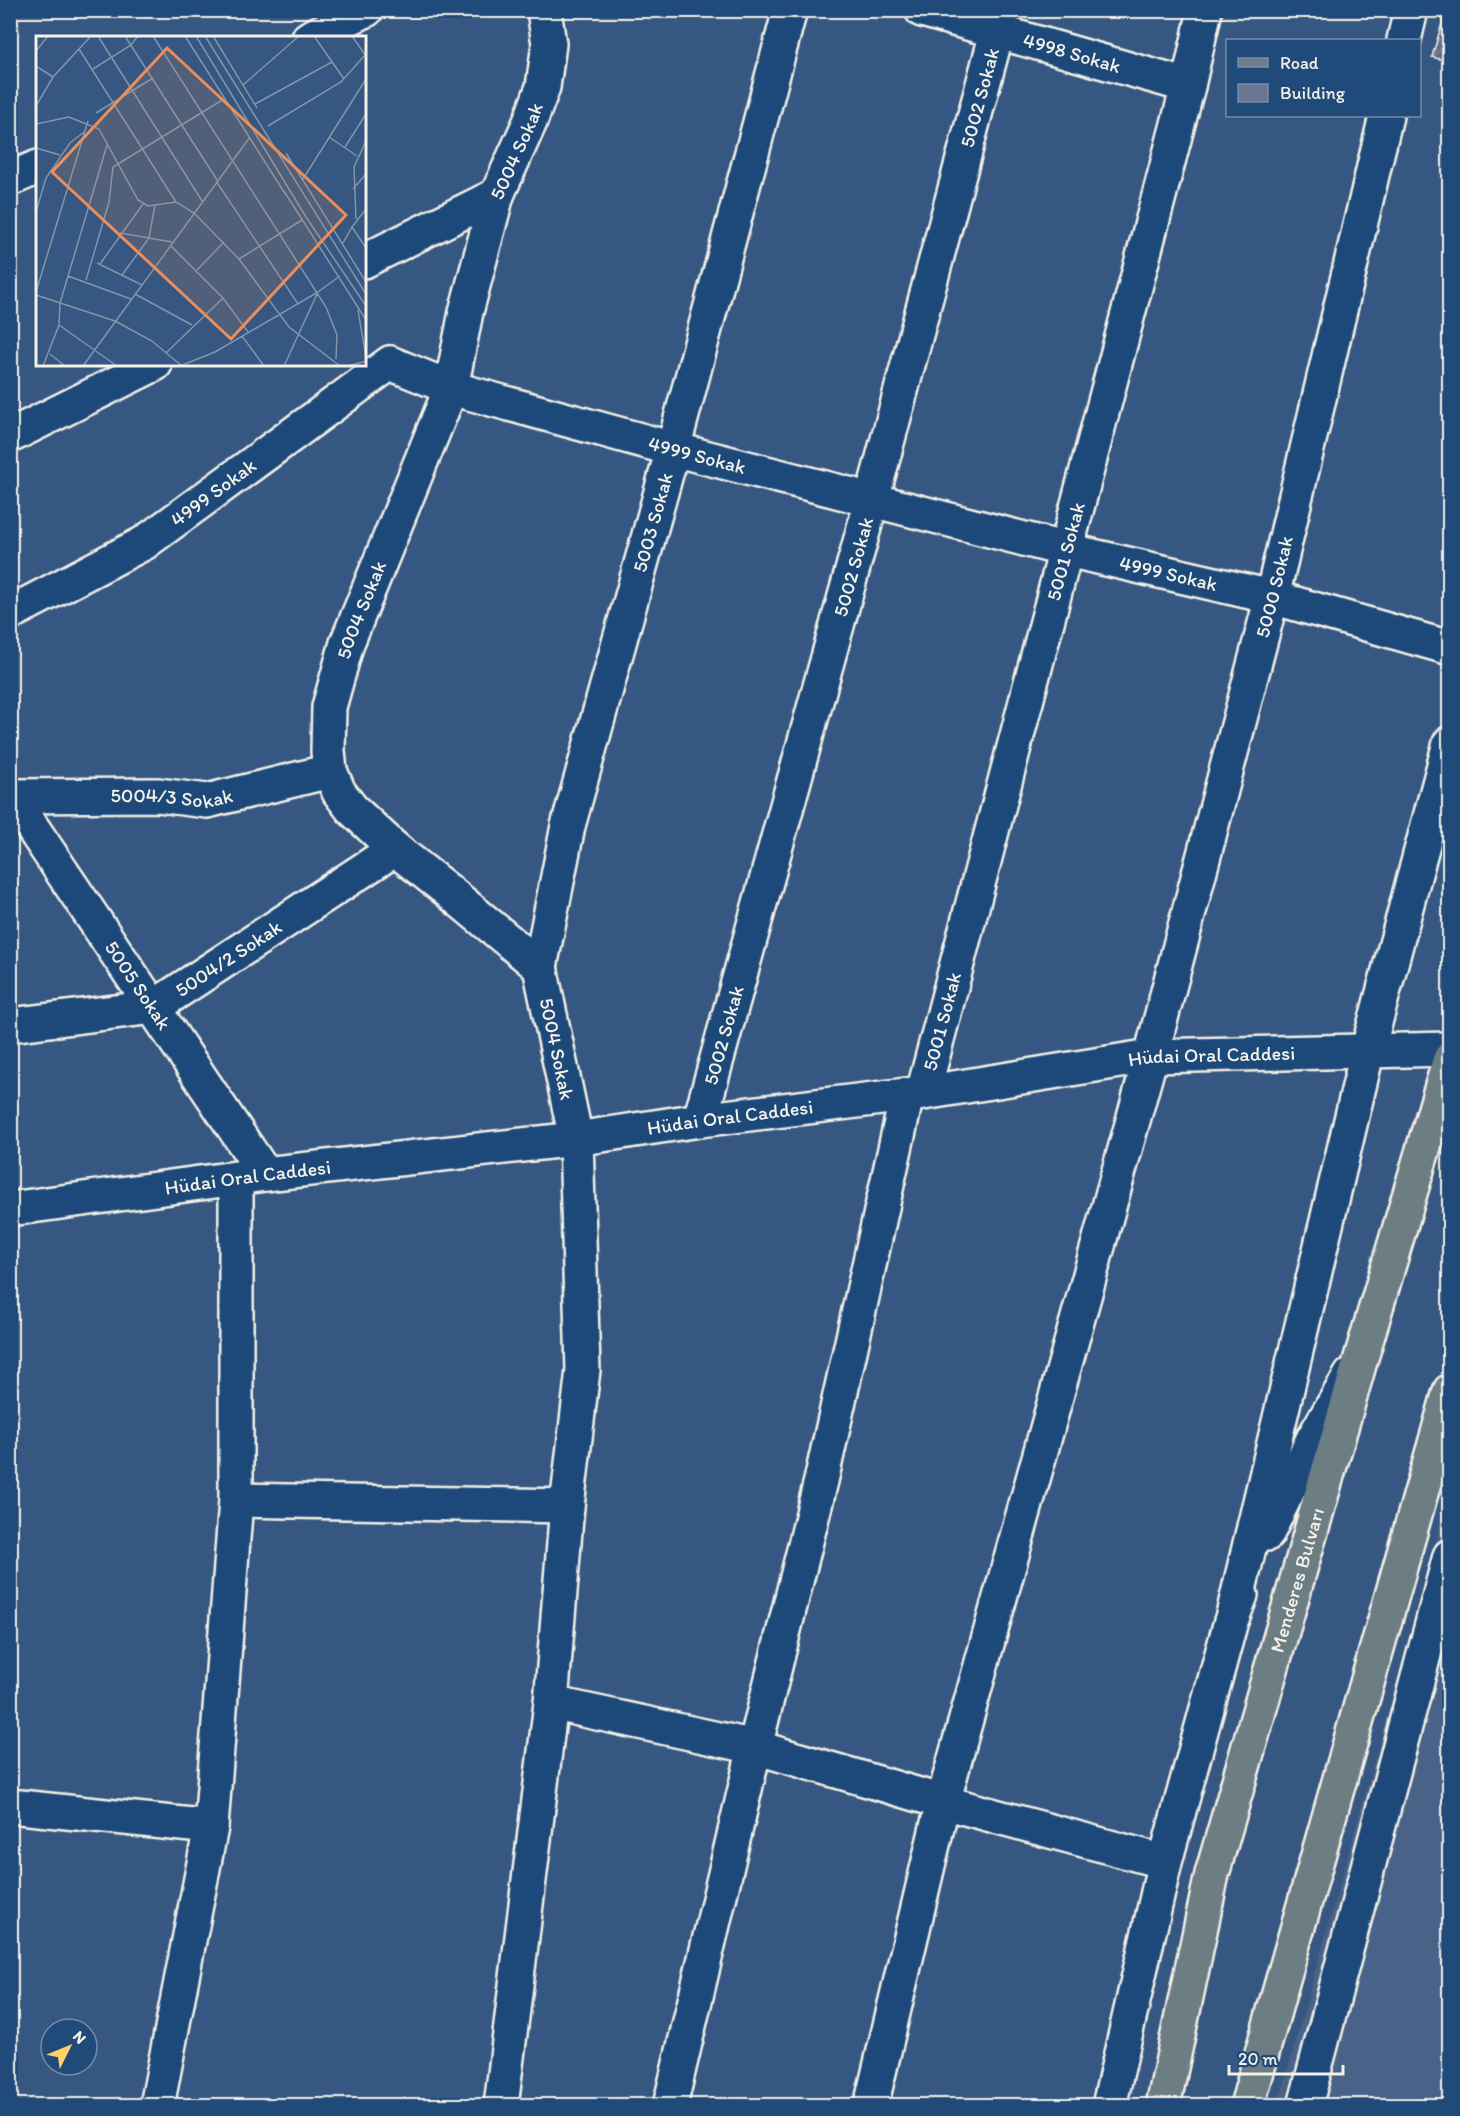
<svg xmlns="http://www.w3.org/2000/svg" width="1460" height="2116" font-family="Itim,sans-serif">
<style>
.built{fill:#496388}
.building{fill:url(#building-hatch);stroke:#f4f1e8;stroke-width:1.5}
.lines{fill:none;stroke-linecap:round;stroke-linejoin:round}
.minor-casing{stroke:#f4f1e8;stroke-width:38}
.tertiary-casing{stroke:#f4f1e8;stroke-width:38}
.secondary-casing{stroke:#f4f1e8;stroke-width:38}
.primary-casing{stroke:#f4f1e8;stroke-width:38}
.minor{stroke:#1f4a7a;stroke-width:33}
.tertiary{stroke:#1f4a7a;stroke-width:33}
.secondary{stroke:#1f4a7a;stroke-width:33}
.primary{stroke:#6d7d84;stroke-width:33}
.labels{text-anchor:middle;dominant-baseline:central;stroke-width:6;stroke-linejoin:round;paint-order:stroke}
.street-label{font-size:20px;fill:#f4f1e8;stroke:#1f4a7a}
.inset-road{fill:none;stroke:#8295aa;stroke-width:1.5}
.view{fill:#ec8e59;fill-opacity:0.15;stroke:#ec8e59;stroke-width:3}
.inset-edge{fill:none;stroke:#f4f1e8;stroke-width:3}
</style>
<defs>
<pattern id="building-hatch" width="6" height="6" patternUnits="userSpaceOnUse" patternTransform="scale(1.5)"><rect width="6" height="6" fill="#6b7692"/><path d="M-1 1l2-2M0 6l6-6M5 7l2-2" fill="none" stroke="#5c6170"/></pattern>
</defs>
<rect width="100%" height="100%" fill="#365781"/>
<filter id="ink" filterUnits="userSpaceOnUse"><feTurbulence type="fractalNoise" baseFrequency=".0167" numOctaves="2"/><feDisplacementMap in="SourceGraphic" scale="12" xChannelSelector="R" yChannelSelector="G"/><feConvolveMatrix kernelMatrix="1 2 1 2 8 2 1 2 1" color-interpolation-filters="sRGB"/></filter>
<g filter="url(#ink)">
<!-- built -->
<polygon class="built" points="1449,1495 1449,2105 1278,2105"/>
<!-- building -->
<polygon class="building" points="1446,10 1450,10 1450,62 1432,57"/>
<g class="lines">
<!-- minor casing -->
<g class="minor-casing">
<g id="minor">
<path id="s1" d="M 922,10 L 1188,86"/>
<polyline points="309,38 366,10"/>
<polyline points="1404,40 1411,10"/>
<polyline points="10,179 38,167"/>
<polyline points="364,261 497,195"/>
<polyline points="10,436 155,364"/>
<path id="s2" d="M 10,613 L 144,543 L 390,363 L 451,388 L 673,449 L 1067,550 L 1272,597 L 1450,648"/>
<path id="s3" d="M 10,796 L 158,795 L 207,801 L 330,771"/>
<path id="s4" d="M 11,796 L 265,1174"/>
<path id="s5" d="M 540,967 L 568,826 L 673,449 L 790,10"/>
<path id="s6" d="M 10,1025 L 154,1007 L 395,849"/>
<path id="s7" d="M 923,1093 L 1188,86 L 1205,10"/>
<path id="s8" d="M 700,1120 L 872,499 L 1003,10"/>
<polyline points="236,1500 567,1506"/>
<polyline points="551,1703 755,1747 943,1802 1165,1862"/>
<polyline points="10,1806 211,1827"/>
<polyline points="157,2106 211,1827 236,1500 236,1179"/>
<path id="s9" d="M 501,2106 L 551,1703 L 567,1506 L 583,1370 L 576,1139 L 540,967 L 447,890 L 395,849 L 352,809 L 339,792 L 330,771 L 328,751 L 329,707 L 347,643 L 451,388 L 466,312 L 497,195 L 530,122 L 543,87 L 549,44 L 544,10"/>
<polyline points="670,2106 755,1747 821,1481 907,1095"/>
<path id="s10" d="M 871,2106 L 943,1802 L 1151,1056 L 1272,597 L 1386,116"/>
</g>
</g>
<!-- tertiary casing -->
<g class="tertiary-casing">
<g id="tertiary">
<path id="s11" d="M 10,1209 L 265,1174 L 576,1139 L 700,1120 L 923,1093 L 1151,1056 L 1450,1049"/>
</g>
</g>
<!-- secondary casing -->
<g class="secondary-casing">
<g id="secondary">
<polyline points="1267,1534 1313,1439 1351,1375"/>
<polyline points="1233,1615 1368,1049 1450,743"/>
<polyline points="1109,2106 1165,1862 1231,1621 1241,1595"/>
<polyline points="1305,2106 1450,1556"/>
</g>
</g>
<!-- primary casing -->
<g class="primary-casing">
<g id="primary">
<path id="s12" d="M 1163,2106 L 1212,1874 L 1361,1358 L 1450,1059"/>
<polyline points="1247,2106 1450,1391"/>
</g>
</g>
<!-- minor -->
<use href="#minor" class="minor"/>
<!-- tertiary -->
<use href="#tertiary" class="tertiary"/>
<!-- secondary -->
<use href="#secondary" class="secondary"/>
<!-- primary -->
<use href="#primary" class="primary"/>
</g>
</g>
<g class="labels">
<!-- street labels -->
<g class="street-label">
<text stroke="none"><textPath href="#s1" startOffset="156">4998 Sokak</textPath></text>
<text stroke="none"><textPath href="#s8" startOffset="1060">5002 Sokak</textPath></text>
<text stroke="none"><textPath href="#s9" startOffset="2090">5004 Sokak</textPath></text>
<text stroke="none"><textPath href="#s2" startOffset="777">4999 Sokak</textPath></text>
<text stroke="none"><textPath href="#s2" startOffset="237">4999 Sokak</textPath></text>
<text stroke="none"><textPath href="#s5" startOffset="459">5003 Sokak</textPath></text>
<text stroke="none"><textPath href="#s7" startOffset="560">5001 Sokak</textPath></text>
<text stroke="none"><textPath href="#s8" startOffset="574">5002 Sokak</textPath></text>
<text stroke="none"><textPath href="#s2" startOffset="1263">4999 Sokak</textPath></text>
<text stroke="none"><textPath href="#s10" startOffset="1572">5000 Sokak</textPath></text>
<text stroke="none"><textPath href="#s9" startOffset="1604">5004 Sokak</textPath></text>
<text stroke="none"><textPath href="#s3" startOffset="162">5004/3 Sokak</textPath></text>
<text stroke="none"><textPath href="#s6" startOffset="234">5004/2 Sokak</textPath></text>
<text stroke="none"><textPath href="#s4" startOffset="228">5005 Sokak</textPath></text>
<text stroke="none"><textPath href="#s7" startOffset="74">5001 Sokak</textPath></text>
<text stroke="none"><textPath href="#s8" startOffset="88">5002 Sokak</textPath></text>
<text transform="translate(557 1049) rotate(78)">5004 Sokak</text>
<text stroke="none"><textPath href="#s11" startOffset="1212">Hüdai Oral Caddesi</textPath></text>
<text stroke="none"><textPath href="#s11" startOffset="726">Hüdai Oral Caddesi</textPath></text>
<text stroke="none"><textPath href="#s11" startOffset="240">Hüdai Oral Caddesi</textPath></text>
<text stroke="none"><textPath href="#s12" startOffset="543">Menderes Bulvarı</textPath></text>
</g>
</g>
<!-- overview -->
<g transform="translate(36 36)">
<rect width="330" height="330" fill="#365781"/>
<path class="inset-road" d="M 62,0 L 166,165M 89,0 L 181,144M 117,0 L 290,271 L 301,299 L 300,323M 149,0 L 250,159M 160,0 L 270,181 L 330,270M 169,0 L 330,258M 177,0 L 221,72M 278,0 L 308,43M 316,0 L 330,20M 43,13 L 140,166M 0,15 L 12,0M 0,30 L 17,41M 57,33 L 95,9 L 102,0M 207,49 L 263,0M 219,68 L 296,26M 0,70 L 17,41 L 55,0M 60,77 L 117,42M 0,88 L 33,81 L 63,93 L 102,164 L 112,170 L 140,166 L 158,177 L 203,223 L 253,291 L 304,330M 232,90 L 305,46 L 329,19M 293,101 L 321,120M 309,111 L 330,78M 0,112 L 24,119M 250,117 L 330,246M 267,143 L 330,43M 180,145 L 262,268M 317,153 L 330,138M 248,155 L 330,284M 330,173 L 316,191 L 330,212M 0,176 L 10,142 L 34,107 L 48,96M 320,183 L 318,131 L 330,105M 84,197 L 136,206M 307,207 L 316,191M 134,209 L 187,262 L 212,296M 203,223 L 266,184M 61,227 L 106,249M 64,228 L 107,168M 161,234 L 188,206M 86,239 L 113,202 L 119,169M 32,240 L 95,263M 50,244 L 73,166 L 77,131 L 188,63M 0,256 L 52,85M 99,258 L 156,289M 0,259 L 79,285 L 116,305 L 146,330M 322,274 L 330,322M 23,289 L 81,330M 206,300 L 228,330M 130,317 L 187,262M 14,318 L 29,330M 7,330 L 23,289 L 24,267 L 71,109M 47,330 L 214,101M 144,330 L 179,316 L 282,256M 248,330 L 282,256 L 304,240M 312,330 L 330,325"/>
<path class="view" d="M 131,12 L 310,179 L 195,303 L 16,136 Z"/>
<rect width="330" height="330" class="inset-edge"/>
</g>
<!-- margin -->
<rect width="1460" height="2116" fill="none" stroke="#1f4a7a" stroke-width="36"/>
<rect x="18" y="18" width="1424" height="2080" fill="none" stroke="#f4f1e8" stroke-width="2" filter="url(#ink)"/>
<!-- legend -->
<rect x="1226" y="39" width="195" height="78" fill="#1f4a7a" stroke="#748da6" stroke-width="1.5"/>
<rect x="1238" y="58" width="30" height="9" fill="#6d7d84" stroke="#748da6" stroke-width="1.5"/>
<text x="1280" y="69" font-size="18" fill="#f4f1e8">Road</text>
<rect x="1238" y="84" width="30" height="18" fill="#6b7692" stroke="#748da6" stroke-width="1.5"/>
<text x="1280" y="99" font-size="18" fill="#f4f1e8">Building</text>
<!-- north arrow -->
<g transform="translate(69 2047) rotate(47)"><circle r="28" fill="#1f4a7a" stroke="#748da6" stroke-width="1.5"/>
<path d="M0-4.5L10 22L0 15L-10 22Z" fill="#ffd166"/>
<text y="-9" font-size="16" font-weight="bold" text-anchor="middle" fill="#f4f1e8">N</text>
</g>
<!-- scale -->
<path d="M1229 2065v9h114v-9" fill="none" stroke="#f4f1e8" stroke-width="3"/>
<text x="1238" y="2065" font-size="18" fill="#f4f1e8" stroke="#1f4a7a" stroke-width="4.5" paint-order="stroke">20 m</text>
</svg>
